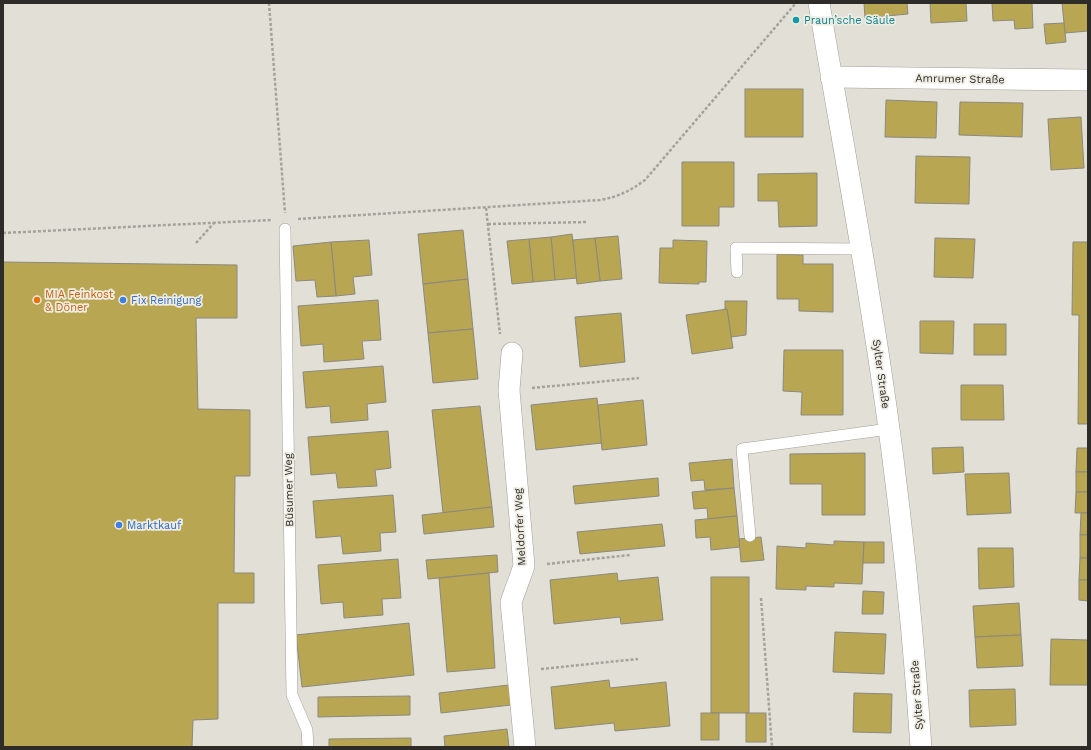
<svg xmlns="http://www.w3.org/2000/svg" width="1091" height="750" font-family="'Work Sans',sans-serif">
<style>
.building{fill:#b8a652;stroke:#8b897f}
.lines{fill:none;stroke-linecap:round;stroke-linejoin:round}
.lane-casing{stroke:#a09e94;stroke-width:12}
.street-casing{stroke:#a09e94;stroke-width:22}
.path{stroke:#a4a29b;stroke-width:2.5;stroke-dasharray:3 2;stroke-linecap:butt}
.lane{stroke:#fff;stroke-width:11}
.street{stroke:#fff;stroke-width:21}
.culture-dot{fill:#0f9aa8;stroke:#efede3;stroke-width:1.5}
.food-dot{fill:#e8710a;stroke:#efede3;stroke-width:1.5}
.shop-dot{fill:#3f7fe0;stroke:#efede3;stroke-width:1.5}
.labels{text-anchor:middle;dominant-baseline:central;stroke-width:3.5;stroke-linejoin:round;paint-order:stroke}
.culture-label{font-size:11px;fill:#0d838f;stroke:#efede3;text-anchor:start}
.street-label{font-size:11px;fill:#2d2c29;stroke:#efede3}
.food-label{font-size:11px;fill:#c56008;stroke:#efede3;text-anchor:start}
.shop-label{font-size:11px;fill:#366cbe;stroke:#efede3;text-anchor:start}
</style>
<rect width="100%" height="100%" fill="#e2e0d6"/>
<!-- building -->
<g class="building">
<polygon points="864,3 907,3 908,14 865,18"/>
<polygon points="930,3 966,3 967,21 931,23"/>
<polygon points="992,3 1032,3 1033,28 1015,29 1014,20 993,21"/>
<polygon points="1062,3 1088,3 1088,31 1065,33"/>
<polygon points="1064,23 1066,42 1046,44 1044,24"/>
<rect x="745" y="89" width="58" height="48"/>
<polygon points="886,100 937,102 936,138 885,137"/>
<polygon points="960,102 1023,103 1022,137 959,135"/>
<polygon points="1081,117 1084,168 1051,170 1048,119"/>
<polygon points="916,156 970,157 969,204 915,203"/>
<polygon points="682,162 734,162 734,207 719,207 719,226 682,226"/>
<polygon points="817,173 817,226 779,227 778,201 758,201 758,174"/>
<polygon points="463,230 468,279 423,284 418,234"/>
<polygon points="572,234 577,278 555,280 551,237"/>
<polygon points="618,236 622,279 600,281 595,238"/>
<polygon points="551,237 555,280 533,282 529,239"/>
<polygon points="595,238 600,281 577,284 573,240"/>
<polygon points="935,238 975,239 973,278 934,277"/>
<polygon points="529,239 533,282 512,284 507,241"/>
<polygon points="369,240 372,275 353,277 355,294 336,296 331,242"/>
<polygon points="673,240 707,241 706,282 699,282 699,284 659,283 660,248 673,248"/>
<polygon points="331,242 336,296 317,297 315,280 296,281 293,246"/>
<polygon points="1073,242 1088,242 1088,424 1078,424 1079,315 1072,315"/>
<polygon points="777,254 803,255 803,264 833,264 833,312 799,311 799,299 777,299"/>
<polygon points="3,262 237,265 237,318 196,318 198,409 250,410 250,476 235,476 234,573 254,573 254,603 218,603 218,719 193,720 192,747 3,747"/>
<polygon points="468,279 473,329 428,333 423,284"/>
<polygon points="378,300 381,340 362,341 364,359 324,362 323,344 301,346 298,306"/>
<polygon points="725,301 747,301 746,335 731,337 727,309 725,309"/>
<polygon points="727,309 733,348 692,354 686,315"/>
<polygon points="621,313 625,362 580,367 575,317"/>
<polygon points="920,321 954,321 953,354 920,353"/>
<rect x="974" y="324" width="32" height="31"/>
<polygon points="473,329 478,379 433,383 428,333"/>
<polygon points="784,350 843,350 843,415 801,415 802,392 783,391"/>
<polygon points="383,366 386,402 367,404 368,420 331,423 330,406 306,408 303,372"/>
<polygon points="961,385 1003,385 1004,420 961,420"/>
<polygon points="597,398 602,443 536,450 531,405"/>
<polygon points="643,400 647,445 602,450 598,405"/>
<polygon points="480,406 492,507 443,513 432,410"/>
<polygon points="388,431 391,468 375,470 377,486 338,488 336,473 311,475 308,437"/>
<polygon points="963,447 964,472 933,474 932,448"/>
<polygon points="1077,448 1088,448 1088,472 1076,472"/>
<polygon points="865,453 865,515 822,515 822,484 790,484 790,454"/>
<polygon points="732,459 734,488 705,490 704,480 691,481 689,463"/>
<rect x="1076" y="472" width="12" height="20"/>
<polygon points="1009,473 1011,513 967,515 965,474"/>
<polygon points="658,478 659,496 575,504 573,486"/>
<polygon points="734,488 737,516 708,519 707,508 694,509 692,492"/>
<polygon points="1076,492 1088,492 1088,513 1075,513"/>
<polygon points="393,495 396,532 380,533 381,551 343,554 341,536 316,538 313,501"/>
<polygon points="492,507 494,527 424,534 422,515"/>
<polygon points="1081,513 1088,513 1088,535 1080,535"/>
<polygon points="737,516 740,547 711,550 710,537 696,538 695,520"/>
<polygon points="662,524 665,546 580,554 577,532"/>
<rect x="1080" y="535" width="8" height="23"/>
<polygon points="761,537 764,560 741,562 739,539"/>
<polygon points="834,541 864,542 862,584 834,583 834,587 806,586 806,590 776,589 777,546 806,548 806,543 834,545"/>
<polygon points="864,542 884,542 884,563 863,563"/>
<polygon points="978,548 1013,548 1014,587 979,589"/>
<polygon points="497,555 498,572 428,579 426,560"/>
<polygon points="1080,558 1088,558 1088,580 1079,580"/>
<polygon points="398,559 401,598 382,599 383,615 344,618 343,602 321,604 318,565"/>
<polygon points="489,573 495,668 447,672 439,578"/>
<polygon points="617,573 618,581 658,577 663,620 621,624 620,617 554,624 550,580"/>
<rect x="711" y="577" width="38" height="136"/>
<polygon points="1079,580 1088,580 1088,601 1079,600"/>
<polygon points="863,591 884,592 883,614 862,614"/>
<polygon points="1019,603 1021,635 975,637 973,606"/>
<polygon points="409,623 414,675 302,687 296,635"/>
<polygon points="835,632 886,634 884,674 833,672"/>
<polygon points="1021,635 1023,666 977,668 975,637"/>
<polygon points="1051,639 1088,640 1088,685 1050,685"/>
<polygon points="609,680 610,688 666,682 670,726 615,731 614,723 555,729 551,687"/>
<polygon points="509,685 511,705 441,713 439,693"/>
<polygon points="1015,689 1016,725 970,727 969,690"/>
<polygon points="854,693 892,694 891,733 853,732"/>
<polygon points="410,696 410,715 318,717 318,697"/>
<rect x="701" y="713" width="18" height="27"/>
<rect x="746" y="713" width="20" height="29"/>
<polygon points="507,729 509,747 445,747 444,736"/>
<polygon points="411,738 411,747 329,747 329,739"/>
</g>
<g class="lines">
<!-- lane casing -->
<g class="lane-casing">
<g id="lane">
<polyline points="285,229 292,695 307,730 308,747"/>
<polyline points="737,272 736,248 862,249"/>
<polyline points="750,536 742,449 889,429"/>
</g>
</g>
<!-- street casing -->
<g class="street-casing">
<g id="street">
<path d="M 819,3 C 836,105 855,206 871,308 C 895,454 911,600 921,747"/>
<polyline points="831,77 1088,80"/>
<polyline points="512,353 509,390 524,566 511,602 525,747"/>
</g>
</g>
<!-- path -->
<g class="path">
<polyline points="269,3 285,213"/>
<polyline points="486,208 500,334"/>
<path d="M 298,219 L 600,200 C 618,197 630,191 645,180 L 796,3"/>
<polyline points="488,224 588,222"/>
<polyline points="3,233 271,220"/>
<polyline points="196,243 214,223"/>
<polyline points="532,388 639,378"/>
<polyline points="547,564 630,555"/>
<polyline points="761,598 772,747"/>
<polyline points="541,669 638,659"/>
</g>
<!-- lane -->
<use href="#lane" class="lane"/>
<!-- street -->
<use href="#street" class="street"/>
</g>
<!-- markers -->
<circle class="culture-dot" cx="796" cy="20" r="4"/>
<circle class="food-dot" cx="37" cy="300" r="4"/>
<g class="shop-dot">
<circle cx="123" cy="300" r="4"/>
<circle cx="119" cy="525" r="4"/>
</g>
<g class="labels">
<!-- culture labels -->
<g class="culture-label">
<text x="804" y="20">Praun’sche Säule</text>
</g>
<!-- street labels -->
<g class="street-label">
<text transform="translate(960 79) rotate(1)">Amrumer Straße</text>
<text transform="translate(881 374) rotate(82)">Sylter Straße</text>
<text transform="translate(289 490) rotate(-91)">Büsumer Weg</text>
<text transform="translate(520 527) rotate(-93)">Meldorfer Weg</text>
<text transform="translate(917 695) rotate(-94)">Sylter Straße</text>
</g>
<!-- food labels -->
<g class="food-label">
<text x="45" y="294">MIA Feinkost<tspan x="45" dy="13">&amp; Döner</tspan></text>
</g>
<!-- shop labels -->
<g class="shop-label">
<text x="131" y="300">Fix Reinigung</text>
<text x="127" y="525">Marktkauf</text>
</g>
</g>
<!-- border -->
<rect width="1091" height="750" fill="none" stroke="#2d2c29" stroke-width="8"/>
</svg>
